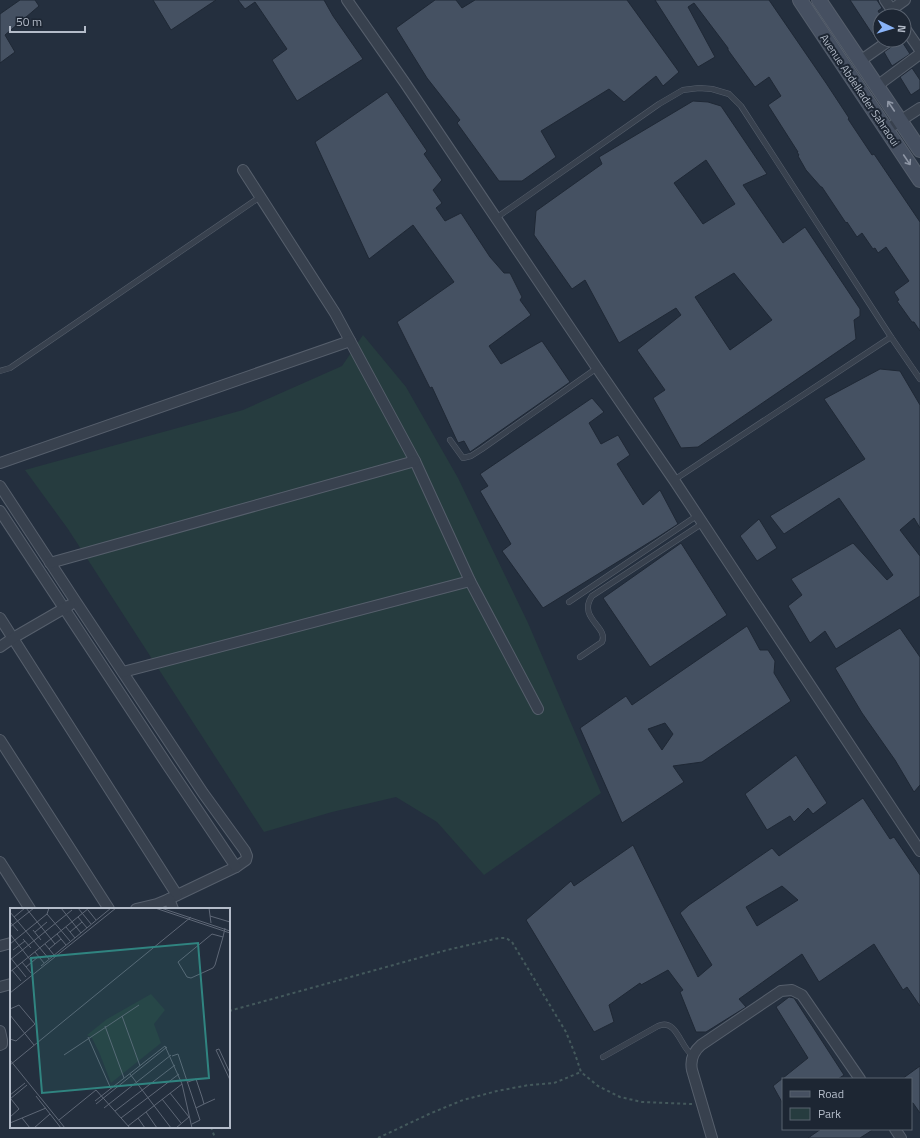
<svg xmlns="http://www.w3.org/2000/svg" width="920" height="1138" font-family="'Titillium Web',sans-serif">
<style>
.green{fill:#263c3f}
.building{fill:#455162;stroke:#1f2835;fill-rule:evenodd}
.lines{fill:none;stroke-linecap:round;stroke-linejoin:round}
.service-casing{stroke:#565f6c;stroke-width:6}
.minor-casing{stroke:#565f6c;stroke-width:12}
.secondary-casing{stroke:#565f6c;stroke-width:16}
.path{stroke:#44595c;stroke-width:2;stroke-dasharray:3 3;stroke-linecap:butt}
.service{stroke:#38414e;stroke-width:5}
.minor{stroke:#38414e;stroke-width:10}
.secondary{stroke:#465061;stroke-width:14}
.oneway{stroke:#8e96a5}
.labels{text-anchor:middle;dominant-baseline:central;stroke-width:4;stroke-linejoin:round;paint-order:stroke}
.street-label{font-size:11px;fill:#b4bcc9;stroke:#1d2633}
.inset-road{fill:none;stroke:#5e6776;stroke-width:1}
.view{fill:#308480;fill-opacity:0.15;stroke:#308480;stroke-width:2}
.inset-edge{fill:none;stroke:#b4bcc9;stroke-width:2}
</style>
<rect width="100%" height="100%" fill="#242f3e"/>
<!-- green -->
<polygon class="green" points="363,335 406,387 458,478 528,623 601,793 484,875 437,822 396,797 332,812 264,832 68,529 25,470 243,410 342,366"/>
<!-- building -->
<g class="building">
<polygon points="20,0 35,0 39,6 5,35 15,52 0,63 0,14"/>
<polygon points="153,0 216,0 171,30"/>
<polygon points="238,0 324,0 333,16 363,59 297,101 272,60 287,49 255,2 245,9"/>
<polygon points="435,0 456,0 462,8 475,0 627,0 679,72 663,86 656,76 624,102 609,89 541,131 556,157 522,181 499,181 457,123 460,120 427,78 396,28"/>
<polygon points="655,0 769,0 826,83 849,118 848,119 872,155 874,154 920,222 920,331 914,322 912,322 897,301 899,300 894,292 909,281 886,247 878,253 875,248 873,249 862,233 857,237 847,222 846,223 822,187 821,187 806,170 798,156 799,155 797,152 798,152 768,105 781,96 769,77 755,87 728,50 728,48 694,3 688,7 715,57 698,67"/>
<polygon points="850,0 877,0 882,8 878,11 880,14 880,39 877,41"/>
<polygon points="896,40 901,40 910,54 892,66 884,52 894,45"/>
<polygon points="912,68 920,80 920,89 911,95 900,77"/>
<polygon points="387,92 427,151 424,154 442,180 433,190 442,203 436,208 445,221 461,213 490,257 504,273 510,273 522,297 520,300 531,315 489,346 501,364 542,341 570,382 470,452 464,441 458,443 432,387 430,388 397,322 454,282 413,225 369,259 315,142"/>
<path d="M 693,101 L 708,102 L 721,106 L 767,174 L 743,185 L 783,243 L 805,227 L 860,309 L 860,316 L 854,320 L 856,339 L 698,447 L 681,448 L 653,398 L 665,390 L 637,350 L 681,315 L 676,308 L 619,343 L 585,280 L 572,289 L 534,235 L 536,211 L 602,164 L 599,157 ZM 706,160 L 735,204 L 703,224 L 674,183 ZM 734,273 L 772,320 L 730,350 L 695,297 Z"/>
<polygon points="880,369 900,371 920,405 920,528 914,518 900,530 920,556 920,596 836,649 825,631 810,643 788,606 802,595 791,579 853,543 887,580 893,575 839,498 784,534 770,516 865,459 824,399"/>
<polygon points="592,398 604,412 589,423 601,444 618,435 630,455 617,464 643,505 660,490 678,524 658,537 543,608 502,551 511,544 480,491 488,486 480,474"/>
<polygon points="759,519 777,548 757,561 740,536"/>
<polygon points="681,543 727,615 650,667 603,598"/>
<path d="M 747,626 L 760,650 L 768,650 L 775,661 L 774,673 L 791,701 L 702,762 L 673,766 L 684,782 L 622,823 L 580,728 L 626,696 L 632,705 ZM 665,723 L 673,734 L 662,750 L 648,729 Z"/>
<polygon points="900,628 920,657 920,785 914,792 895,760 862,713 835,668"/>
<polygon points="796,755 827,803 813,814 808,808 794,822 790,816 767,830 745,794"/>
<path d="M 863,798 L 890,839 L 894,837 L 920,875 L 920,1006 L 907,987 L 903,990 L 874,944 L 819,982 L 802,954 L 739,999 L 746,1007 L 706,1032 L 696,1032 L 680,992 L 683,990 L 668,970 L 641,985 L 640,983 L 609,1005 L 614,1022 L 594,1032 L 526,920 L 571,881 L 574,886 L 633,845 L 698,977 L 712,965 L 680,913 L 689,905 L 772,848 L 779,856 ZM 782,886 L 798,900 L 757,926 L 746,907 Z"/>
<polygon points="789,997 794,998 844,1075 838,1079 783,1079 783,1104 773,1086 808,1058 776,1007"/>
<polygon points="920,1066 920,1113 913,1103 911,1103 911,1079 902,1079"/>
<polygon points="821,1129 874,1129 860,1138 808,1138"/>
</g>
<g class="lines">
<!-- service casing -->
<g class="service-casing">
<g id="service">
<polyline points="496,218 659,104 683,90 699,88 712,89 729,94 741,106 891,337 920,379"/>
<polyline points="0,371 10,368 260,197"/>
<polyline points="450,440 463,458 471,456 482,449 597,368"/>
<polyline points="674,480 891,337"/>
<polyline points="569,602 698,515"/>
<path d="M 580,657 L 602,642 C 609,627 577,618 592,596 L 703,523"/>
<path d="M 603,1057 L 658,1026 C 677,1018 680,1047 693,1056"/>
</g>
</g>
<!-- minor casing -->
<g class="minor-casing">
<g id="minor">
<polyline points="347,0 405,83 597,368 674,480 920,851"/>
<polyline points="885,0 896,16"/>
<polyline points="891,10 905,0"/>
<polyline points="904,27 920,50"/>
<polyline points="860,61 890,40"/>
<polyline points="877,86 920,54"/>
<polyline points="886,130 920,108"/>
<polyline points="243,170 335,313 415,461 470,581 538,709"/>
<polyline points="0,463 350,341"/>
<polyline points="0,486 76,602 203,793 245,851 247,856 246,860 236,867 169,899 157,904 136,909"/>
<polyline points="0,511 168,766 236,867"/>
<polyline points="50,563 415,461"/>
<polyline points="0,618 177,895"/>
<polyline points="0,647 13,638 70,605"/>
<polyline points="123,672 470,581"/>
<polyline points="0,740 109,909"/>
<polyline points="0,862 30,909"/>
<polyline points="169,899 173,909"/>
<polyline points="0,946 11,943"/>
<polyline points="0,987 11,984"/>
<polyline points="0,1031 2,1040 2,1044 0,1045"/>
<polyline points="895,1129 901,1138"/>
<path d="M 712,1138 L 692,1070 C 690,1060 693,1052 701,1045 L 781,991 L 792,990 L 802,995 L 860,1079"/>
</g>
</g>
<!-- secondary casing -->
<g class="secondary-casing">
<g id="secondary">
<polyline points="800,0 920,180"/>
<polyline points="819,0 920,150"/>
</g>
</g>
<!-- path -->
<g class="path">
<polyline points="229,1011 447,950 499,938 506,938 512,942 566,1032 575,1054 581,1072 598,1086 620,1097 642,1102 692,1104"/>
<polyline points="211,1127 215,1138"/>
<polyline points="378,1138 429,1114 463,1100 497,1091 529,1085 554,1083 581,1072"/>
</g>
<!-- service -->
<use href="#service" class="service"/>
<!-- minor -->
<use href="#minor" class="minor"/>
<!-- secondary -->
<use href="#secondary" class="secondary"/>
</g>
<!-- one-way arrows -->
<defs><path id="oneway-shaft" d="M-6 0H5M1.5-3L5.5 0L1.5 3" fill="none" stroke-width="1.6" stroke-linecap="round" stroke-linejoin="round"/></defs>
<g class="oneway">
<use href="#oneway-shaft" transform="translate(891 106) rotate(-124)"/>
<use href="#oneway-shaft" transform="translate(907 160) rotate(56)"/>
</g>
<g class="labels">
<!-- street labels -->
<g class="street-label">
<text transform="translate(860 90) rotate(56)">Avenue Abdelkader Sahraoui</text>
</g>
</g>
<!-- overview -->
<g transform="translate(10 908)">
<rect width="220" height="220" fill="#242f3e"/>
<path d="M 141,86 L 155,102 L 144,116 L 151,135 L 101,175 L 89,144 L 82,130 L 77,127 L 97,111 Z" fill="#263c3f"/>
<path class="inset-road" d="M 16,0 L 45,36M 51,0 L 71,25M 68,0 L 81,16M 145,0 L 220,25M 151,0 L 220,23M 199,0 L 201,15M 78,2 L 86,12M 0,4 L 39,51M 37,6 L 60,33M 200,8 L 220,14M 4,9 L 15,0M 68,9 L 77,20M 0,14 L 8,23M 0,19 L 24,0M 56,19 L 65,30M 23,22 L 31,32M 25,24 L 37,14M 60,24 L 72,14M 0,26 L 22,54M 47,26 L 56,37M 213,29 L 202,26 L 168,54 L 177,69 L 181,70 L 203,60 L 205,57 L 213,29 L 215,20M 13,31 L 21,40M 0,36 L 37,6 L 39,0M 35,36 L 44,47M 39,41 L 51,31M 3,42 L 15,33M 25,44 L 34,55M 0,49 L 16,69M 0,52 L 62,2M 12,54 L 21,65M 31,58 L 101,0M 16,59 L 28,49M 2,62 L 11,73M 0,64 L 79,0M 0,85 L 106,0M 0,101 L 9,97 L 25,116 L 6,133 L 0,131M 0,107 L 24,137M 112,108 L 130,158M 95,118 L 114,170M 78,129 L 101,181M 209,141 L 206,142 L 220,172M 209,141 L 220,165M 54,147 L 129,97M 162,148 L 168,146 L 190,212 L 182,216M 0,152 L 55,220M 0,157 L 181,9M 120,166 L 161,220M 178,174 L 186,171 L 192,189 L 194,196 L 186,200M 160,185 L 179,209 L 166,220M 0,187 L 15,175M 26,188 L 51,220M 0,191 L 17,177M 152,191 L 171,215M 85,193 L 155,138 L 172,176 L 182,220M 86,196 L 157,139M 194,196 L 205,191M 94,200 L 161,147M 105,203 L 165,157M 136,204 L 147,220M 0,209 L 9,201 L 1,191M 12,210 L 20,220M 111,210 L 169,166M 128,210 L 135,220M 49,212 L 86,182 L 120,220M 0,215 L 36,200M 118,218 L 172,176M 24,220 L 40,206"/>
<path class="view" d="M 188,35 L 199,170 L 32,185 L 21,50 Z"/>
<rect width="220" height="220" class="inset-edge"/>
</g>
<!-- legend -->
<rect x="782" y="1078" width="130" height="52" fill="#1d2633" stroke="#59626f"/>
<rect x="790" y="1091" width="20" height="6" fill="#465061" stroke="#59626f"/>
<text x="818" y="1098" font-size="12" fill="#b4bcc9">Road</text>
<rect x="790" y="1108" width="20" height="12" fill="#263c3f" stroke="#59626f"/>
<text x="818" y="1118" font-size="12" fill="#b4bcc9">Park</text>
<!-- north arrow -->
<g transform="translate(892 28) rotate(95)"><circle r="19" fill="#1d2633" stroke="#59626f"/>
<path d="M0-3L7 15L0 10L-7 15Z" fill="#8ab4f8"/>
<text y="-6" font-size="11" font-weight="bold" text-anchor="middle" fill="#b4bcc9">N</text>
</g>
<!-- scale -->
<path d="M10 26v6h75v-6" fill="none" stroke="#b4bcc9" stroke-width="2"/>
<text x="16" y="26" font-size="12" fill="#b4bcc9" stroke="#1d2633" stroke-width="3" paint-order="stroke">50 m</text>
</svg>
